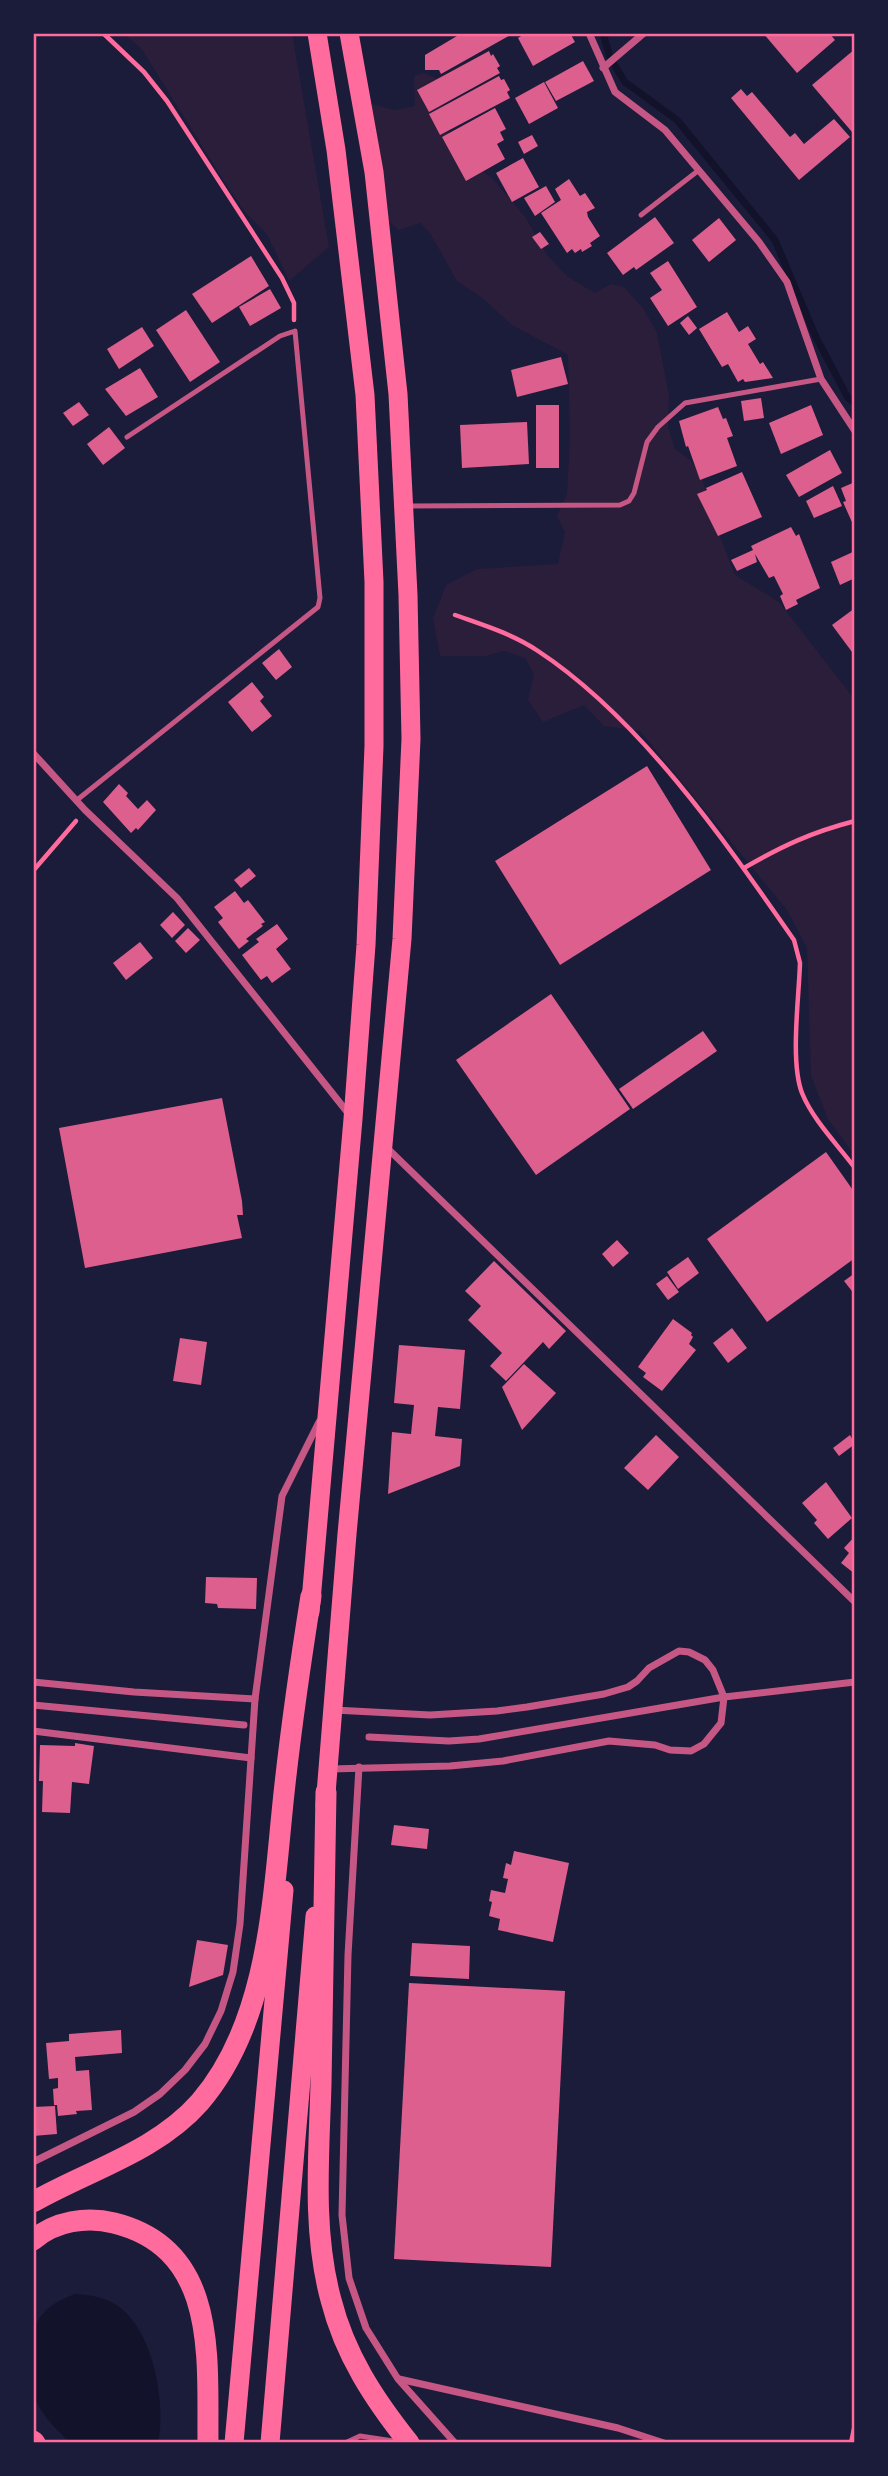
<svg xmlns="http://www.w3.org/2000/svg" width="888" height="2476" font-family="Figtree,sans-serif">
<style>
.green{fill:#2a1e3b}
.water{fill:#12122b}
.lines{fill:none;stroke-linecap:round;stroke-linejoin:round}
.stream{stroke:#12122b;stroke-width:7}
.building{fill:#dd5f8e}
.path{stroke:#ff6b9d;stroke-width:4.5}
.service{stroke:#c65784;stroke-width:5}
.minor{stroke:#c65784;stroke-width:7}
.trunk{stroke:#ff6b9d;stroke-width:19}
.motorway{stroke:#ff6b9d;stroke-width:21}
.neatline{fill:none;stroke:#ff6b9d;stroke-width:2.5}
</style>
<rect width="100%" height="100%" fill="#1b1b3a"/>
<!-- green -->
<g class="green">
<polygon points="122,33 292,33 329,247 289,281 267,234 245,212 222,178 141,48"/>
<polygon points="424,73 436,78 444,90 441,111 445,127 468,161 492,178 526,218 547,255 568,277 595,293 611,284 624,287 643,308 657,333 669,396 668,427 675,449 690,460 702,478 715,523 735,575 779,602 855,700 855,1156 828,1119 811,1076 807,948 787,910 640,731 604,726 584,705 543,722 528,700 534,674 525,658 504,651 486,656 440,656 433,618 446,585 477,569 558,564 565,532 557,516 567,494 570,437 568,355 512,325 481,297 457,281 430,233 420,223 399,230 383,217 372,132 372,104 394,110 415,106 414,76"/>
</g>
<!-- water -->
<path class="water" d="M 75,2294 C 92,2295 109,2298 122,2309 C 154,2336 166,2404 158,2443 L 71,2443 C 55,2429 41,2414 33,2395 C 33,2345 20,2314 75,2294 Z"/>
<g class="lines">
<!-- stream -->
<polyline class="stream" points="603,33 610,58 625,82 677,120 775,240 815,335 848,398 855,403"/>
</g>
<!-- building -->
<g class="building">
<polygon points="462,33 514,33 441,74 439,70 425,70 425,55"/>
<polygon points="526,33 570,33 575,42 533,66 518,38"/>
<polygon points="763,33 829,33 835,40 797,73"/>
<polygon points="855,49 855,129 852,132 812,85"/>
<polygon points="489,51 491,56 493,54 500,66 497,68 500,73 429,112 417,90"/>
<polygon points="583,61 594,81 556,101 545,82"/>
<polygon points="499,76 501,80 504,79 510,90 507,92 510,98 440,135 429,114"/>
<polygon points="544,82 558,108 529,124 515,98"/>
<polygon points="741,89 747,96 752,92 790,137 795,133 804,144 834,119 850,137 799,180 731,98"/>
<polygon points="495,108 506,129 500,132 504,140 497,144 505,159 466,181 442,137"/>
<polygon points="532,135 538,146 524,154 518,142"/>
<polygon points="523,158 539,187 512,202 496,173"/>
<polygon points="569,179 580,196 585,193 595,208 587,212 588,217 600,236 590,243 592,246 582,252 581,249 575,253 572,249 567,253 541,213 561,200 555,189"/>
<polygon points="546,186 555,202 535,216 524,198"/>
<polygon points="655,217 674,243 636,270 634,267 623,275 607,253"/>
<polygon points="719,218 736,240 709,262 692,240"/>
<polygon points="540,232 549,244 541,249 532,237"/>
<polygon points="251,256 269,286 212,323 192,294"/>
<polygon points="668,261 697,307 668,326 650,298 662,290 650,273"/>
<polygon points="270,289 281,308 250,326 239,307"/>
<polygon points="186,310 220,362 190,382 156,330"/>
<polygon points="727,312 739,332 748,326 756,339 748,344 760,364 763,362 773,378 745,382 743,379 738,382 728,364 722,367 699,329"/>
<polygon points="688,316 697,328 689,335 680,323"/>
<polygon points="142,327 154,346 119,369 107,349"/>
<polygon points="561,357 568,384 517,397 511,370"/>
<polygon points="140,368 158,397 126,416 105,389"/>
<polygon points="761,398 764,418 744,421 741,401"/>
<polygon points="79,402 89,415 73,426 63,413"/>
<rect x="536" y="405" width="23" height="63"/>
<polygon points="811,405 823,435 781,454 769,423"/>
<polygon points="718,407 723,419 726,418 733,436 727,438 737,466 700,480 688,446 686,447 679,421"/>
<polygon points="527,422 529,464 462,468 460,425"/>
<polygon points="109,427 125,448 103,465 87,444"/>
<polygon points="830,450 842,473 799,497 786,475"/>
<polygon points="742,472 762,517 718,536 697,494 707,490 706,488"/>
<polygon points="855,482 855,529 843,502 846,501 841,488"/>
<polygon points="833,486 842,506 814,518 806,501"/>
<polygon points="791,527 796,536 799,534 820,588 796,600 798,604 786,610 780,596 783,594 774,576 769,578 755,554 757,562 737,571 731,560 753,550 751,546"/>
<polygon points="855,551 855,578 840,585 831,562"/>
<polygon points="855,608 855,650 852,652 832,625"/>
<polygon points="279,649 292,667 276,680 262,663"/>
<polygon points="252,682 264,697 260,701 272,716 252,732 228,702"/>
<polygon points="647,766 711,870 560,965 495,861"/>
<polygon points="119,784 128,793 126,796 138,809 147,800 156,810 138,830 136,828 131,833 103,802"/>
<polygon points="249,868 256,876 241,888 234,880"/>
<polygon points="235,891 244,903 248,900 265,922 261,924 263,926 246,939 249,941 239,949 218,922 223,918 214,907"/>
<polygon points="173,912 185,925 172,938 160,925"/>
<polygon points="277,924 288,939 276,949 291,969 272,983 267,976 261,980 242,955 259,942 256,939"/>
<polygon points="188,928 200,940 186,953 175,941"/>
<polygon points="140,942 153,958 126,980 113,963"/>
<polygon points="551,994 630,1109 536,1175 456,1060"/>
<polygon points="703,1031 717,1051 633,1109 619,1089"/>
<polygon points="222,1098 242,1201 243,1215 237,1215 242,1238 85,1268 59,1128"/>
<polygon points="826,1152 855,1193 855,1258 767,1322 707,1239"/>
<polygon points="617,1240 629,1253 613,1267 602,1254"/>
<polygon points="688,1257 699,1273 678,1289 667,1272"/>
<polygon points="494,1261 566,1331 549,1349 543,1342 506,1381 490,1366 502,1353 468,1320 481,1306 465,1291"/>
<polygon points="855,1273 855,1295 844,1281"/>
<polygon points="667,1276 679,1292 668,1300 656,1284"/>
<polygon points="673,1319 692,1333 691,1335 693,1337 689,1344 696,1350 662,1391 643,1377 646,1373 638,1367"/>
<polygon points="732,1328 747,1348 728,1363 713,1343"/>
<polygon points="180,1338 207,1342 201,1385 173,1381"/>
<polygon points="399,1345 465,1350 460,1409 438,1407 435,1436 462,1439 460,1466 388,1494 392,1432 411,1434 414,1405 394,1403"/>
<polygon points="524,1364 556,1393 522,1430 502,1387"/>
<polygon points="656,1435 679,1457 648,1490 624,1468"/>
<polygon points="850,1435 855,1444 839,1456 833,1448"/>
<polygon points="826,1482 852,1518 828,1539 814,1523 817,1520 802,1503"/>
<polygon points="855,1536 855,1574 841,1563 849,1553 844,1548"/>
<polygon points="206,1577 257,1578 256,1609 218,1608 217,1604 205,1603"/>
<polygon points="75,1743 94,1746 89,1784 72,1782 70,1813 42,1812 43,1781 39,1781 40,1745 75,1746"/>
<polygon points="394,1825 429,1829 427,1849 391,1845"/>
<polygon points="514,1851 569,1863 553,1942 498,1930 500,1919 489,1916 492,1902 489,1901 491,1890 505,1893 508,1879 503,1878 506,1863 511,1865"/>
<polygon points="197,1940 228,1945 223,1975 189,1987"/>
<polygon points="412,1943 470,1946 469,1979 410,1976"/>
<polygon points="409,1983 565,1991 551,2267 394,2259"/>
<polygon points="121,2030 122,2053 75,2057 76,2071 89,2070 92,2110 76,2111 77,2114 58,2116 57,2105 54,2105 53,2089 58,2088 58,2078 49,2079 46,2043 69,2041 69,2034"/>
<polygon points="55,2106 57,2134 33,2136 33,2107"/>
</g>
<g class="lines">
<!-- path -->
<g class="path">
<polyline points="103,33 144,72 167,101 282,278 294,303 294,320"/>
<path d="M 455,615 C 483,625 513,634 538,651 C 640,718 725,841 794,940 L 800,963 C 799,997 790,1062 802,1093 C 813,1120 837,1144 855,1168"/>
<path d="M 744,868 C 782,846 812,832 855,821"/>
<polyline points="33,871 76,821"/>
<polyline points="851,2443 855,2424"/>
</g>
<!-- service -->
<g class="service">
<polyline points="641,215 699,170"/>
<polyline points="408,506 620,505 629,501 634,493 647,442 658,427 685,403 821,379"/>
<polyline points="77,800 318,607 320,598 295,331 280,336 127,437"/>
<polyline points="345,2443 360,2436 400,2442"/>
</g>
<!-- minor -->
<g class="minor">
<polyline points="589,33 615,92 665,130 759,242 787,282 821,379 855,431"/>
<polyline points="603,68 644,33"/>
<polyline points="33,753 85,810 177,898 348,1113"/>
<polyline points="385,1146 855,1602"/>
<polyline points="33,1682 134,1692 255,1699"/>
<polyline points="33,1705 244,1725"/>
<polyline points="33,1731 251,1758"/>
<polyline points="369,1737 449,1741 479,1739 724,1697 855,1682"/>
<polyline points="359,1767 348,1955 342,2215 349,2278 366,2328 398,2379 455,2443"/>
<polyline points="330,1769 450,1766 503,1761 609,1741 655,1745 670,1750 691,1751 704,1744 721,1723 724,1697 713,1670 705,1660 689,1652 679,1651 649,1668 637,1681 628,1687 604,1694 527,1707 497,1711 430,1715 334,1710"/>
<polyline points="33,2162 134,2112 160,2094 185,2070 205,2044 221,2011 233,1972 240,1924 255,1699 282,1496 319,1422"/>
<polyline points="399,2379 618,2428 664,2443"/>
</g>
<!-- trunk -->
<g class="trunk">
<polyline points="310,1612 353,1119 366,945 374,746 374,582 365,395 336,150 317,33"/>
<polyline points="325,1806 347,1534 402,939 411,739 408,595 398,394 374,172 349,33"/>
<polyline points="234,2443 284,1890"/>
<polyline points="270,2443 315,1916"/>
</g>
<!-- motorway -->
<g class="motorway">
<path d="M 326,1792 C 324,1889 322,1986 321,2084 C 319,2155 312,2231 331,2300 C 345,2355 374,2399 409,2443"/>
<path d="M 33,2202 C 89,2170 156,2152 200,2102 C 272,2018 273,1889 285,1784 C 292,1721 301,1659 311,1596"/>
<path d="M 33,2240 C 55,2221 87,2216 114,2223 C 219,2249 207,2358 208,2443"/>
<polyline points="33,2441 35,2443"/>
</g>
</g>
<!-- border -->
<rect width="888" height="2476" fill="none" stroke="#1b1b3a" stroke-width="70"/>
<rect x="35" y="35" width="818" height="2406" class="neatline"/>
</svg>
